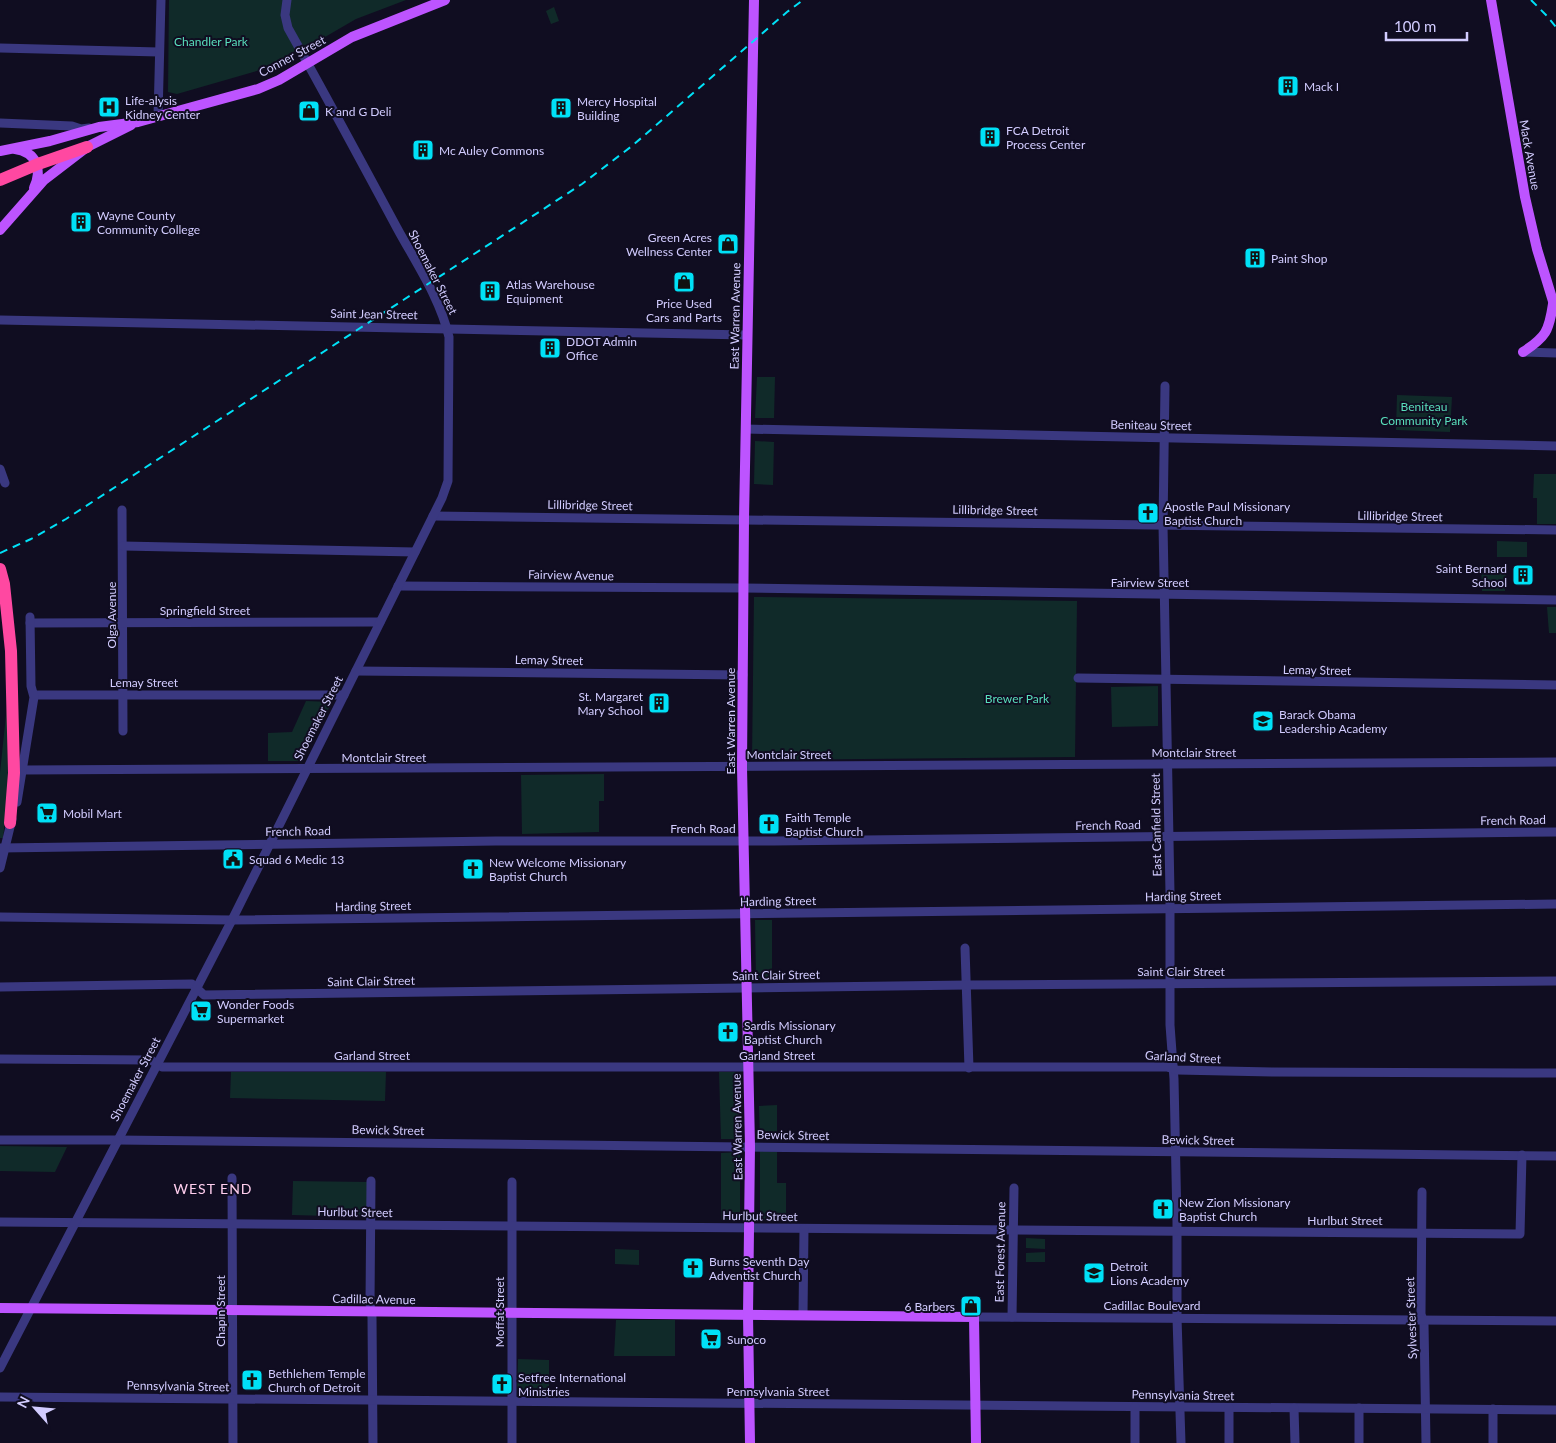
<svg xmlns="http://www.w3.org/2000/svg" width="1556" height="1443" font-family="Lato,sans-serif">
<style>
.green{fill:#102a29}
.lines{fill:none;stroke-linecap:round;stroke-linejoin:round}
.minor{stroke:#3a3880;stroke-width:9}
.major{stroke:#bd54ff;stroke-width:10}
.highway{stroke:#ff48a1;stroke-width:12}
.rail{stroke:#00e1f7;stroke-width:2;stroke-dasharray:8 6;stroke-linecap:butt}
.labels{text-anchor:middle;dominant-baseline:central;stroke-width:4;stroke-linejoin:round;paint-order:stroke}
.park-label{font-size:12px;fill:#59dfbc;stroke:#100d21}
.street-label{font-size:12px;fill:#d2ccff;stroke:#100d21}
.poi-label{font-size:12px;fill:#d2ccff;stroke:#100d21;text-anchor:start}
.neighbourhood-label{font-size:14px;letter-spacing:1px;fill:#ffceee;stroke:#100d21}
</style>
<rect width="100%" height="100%" fill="#100d21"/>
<!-- green -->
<g class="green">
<polygon points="169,0 406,0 356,19 294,55 260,70 177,94 168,92"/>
<polygon points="554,7 559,21 551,24 546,11"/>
<polygon points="757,377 775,377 774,418 755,418"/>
<polygon points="1397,395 1452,397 1450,432 1396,430"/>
<polygon points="755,441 774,442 773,485 754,484"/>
<polygon points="1534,474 1556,474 1556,524 1537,524 1537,498 1533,498"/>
<polygon points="1497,541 1527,542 1527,557 1497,557"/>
<polygon points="1481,565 1506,566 1505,591 1482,591"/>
<polygon points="754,597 1077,601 1075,757 752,760"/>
<polygon points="1547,607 1556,607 1556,633 1549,633"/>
<polygon points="1158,686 1158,726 1112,727 1111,687"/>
<polygon points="306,701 332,702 302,761 268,761 268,733 292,732"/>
<polygon points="7,705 8,792 3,838 0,838 0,773"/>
<polygon points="604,774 604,801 599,801 599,832 522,834 521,775"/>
<polygon points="755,920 772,920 772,980 756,980"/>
<polygon points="231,1072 386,1072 385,1101 230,1098"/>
<polygon points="719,1072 738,1072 739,1139 721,1139"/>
<polygon points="777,1105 777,1140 760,1140 759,1106"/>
<polygon points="0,1146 67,1147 55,1172 0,1171"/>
<polygon points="760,1151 777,1152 777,1183 786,1183 786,1220 760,1220"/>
<polygon points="740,1152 740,1220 721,1220 721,1153"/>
<polygon points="293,1181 368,1182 367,1217 292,1215"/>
<polygon points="1026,1238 1045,1239 1045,1249 1026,1248"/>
<polygon points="615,1249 639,1250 639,1265 615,1264"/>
<polygon points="1045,1252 1045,1262 1026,1262 1026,1253"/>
<polygon points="616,1320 675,1320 675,1356 614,1356"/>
<polygon points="518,1359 549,1360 549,1394 517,1394"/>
</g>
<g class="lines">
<!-- minor -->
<g class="minor">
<polyline points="0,48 159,52"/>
<polyline points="158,116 161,0"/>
<polyline points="0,123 72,126 81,129 89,128"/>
<polyline points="0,320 747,335"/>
<polyline points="1523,352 1556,353"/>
<polyline points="1165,386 1163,525 1170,893 1170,1025 1174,1079 1177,1222 1177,1318 1181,1443"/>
<polyline points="746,429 1556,446"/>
<polyline points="0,469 5,483"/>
<polyline points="122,510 123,731"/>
<polyline points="433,516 1556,530"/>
<polyline points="123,546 415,552"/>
<polyline points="398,586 743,588 1556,600"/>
<polyline points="30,623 380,622"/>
<polyline points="356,671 743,675"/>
<polyline points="1078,678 1556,685"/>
<polyline points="34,695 344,695"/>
<polyline points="23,770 1556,762"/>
<polyline points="17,802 34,697 31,686 30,617"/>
<polyline points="0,848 496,841 774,841 1556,832"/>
<polyline points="0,868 12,819"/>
<polyline points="0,917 232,920 1556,904"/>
<polyline points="965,948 969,1068"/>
<polyline points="0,987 192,984 204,995 967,985 1556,981"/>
<polyline points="0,1059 151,1060 162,1067 1167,1067 1177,1070 1272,1072 1556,1073"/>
<polyline points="0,1140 117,1140 1556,1156"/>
<polyline points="232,1178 233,1443"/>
<polyline points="371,1181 370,1304 372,1317 373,1443"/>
<polyline points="512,1182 512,1443"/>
<polyline points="1422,1192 1421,1314 1424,1324 1426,1443"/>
<polyline points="0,1222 1520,1234 1522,1155"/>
<polyline points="803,1315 804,1229"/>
<polyline points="974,1317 1556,1321"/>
<polyline points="1012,1317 1014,1188"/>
<path d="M 0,1368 L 232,920 L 442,498 L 448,481 L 449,337 C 440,298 416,263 397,228 C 361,161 325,94 288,28 L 285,15 L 287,0"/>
<polyline points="0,1397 1556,1410"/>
<polyline points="1135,1407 1135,1443"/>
<polyline points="1229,1408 1229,1443"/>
<polyline points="1294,1408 1295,1443"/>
<polyline points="1359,1408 1359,1443"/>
<polyline points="1493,1409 1493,1443"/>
</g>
<!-- major -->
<g class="major">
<polyline points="1491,0 1525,197 1537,249 1556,311"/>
<path d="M 15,149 C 36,152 43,169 34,188"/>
<polyline points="0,151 50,141 99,127 138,122 258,89 279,80 352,37 445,0"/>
<polyline points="0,230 44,180 87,147 131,125"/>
<path d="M 1523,352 C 1546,337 1549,331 1553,304"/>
<polyline points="0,1308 974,1317 976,1443"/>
<polyline points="750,1443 748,1315 750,1146 742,767 744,519 754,0"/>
</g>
<!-- highway -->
<g class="highway">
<polyline points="0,180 38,164 87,147"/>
<polyline points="0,569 4,584 11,651 14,773 10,823"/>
</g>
<!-- rail -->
<g class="rail">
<polyline points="1531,0 1546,15 1556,27"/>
<polyline points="0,553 31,539 66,519 582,184 632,146 787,12 803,0"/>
</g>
</g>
<!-- icons -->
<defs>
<g id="building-square" transform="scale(1.125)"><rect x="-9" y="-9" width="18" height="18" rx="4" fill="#00e1f7" stroke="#100d21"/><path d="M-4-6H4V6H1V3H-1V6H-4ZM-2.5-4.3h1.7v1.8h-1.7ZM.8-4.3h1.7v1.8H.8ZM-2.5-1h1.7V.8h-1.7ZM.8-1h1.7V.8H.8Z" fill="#111"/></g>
<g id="hospital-square" transform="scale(1.125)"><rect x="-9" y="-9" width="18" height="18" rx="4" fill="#00e1f7" stroke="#100d21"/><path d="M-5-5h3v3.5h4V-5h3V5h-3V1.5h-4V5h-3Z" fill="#111"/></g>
<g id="shop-square" transform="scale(1.125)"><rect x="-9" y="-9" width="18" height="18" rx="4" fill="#00e1f7" stroke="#100d21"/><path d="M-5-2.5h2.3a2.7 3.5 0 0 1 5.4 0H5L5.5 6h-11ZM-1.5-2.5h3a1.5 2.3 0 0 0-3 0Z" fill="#111"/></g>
<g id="church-square" transform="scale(1.125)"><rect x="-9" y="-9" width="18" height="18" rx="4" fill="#00e1f7" stroke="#100d21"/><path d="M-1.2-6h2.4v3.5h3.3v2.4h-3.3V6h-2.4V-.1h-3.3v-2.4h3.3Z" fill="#111"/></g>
<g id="school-square" transform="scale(1.125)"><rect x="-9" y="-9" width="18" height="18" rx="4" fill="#00e1f7" stroke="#100d21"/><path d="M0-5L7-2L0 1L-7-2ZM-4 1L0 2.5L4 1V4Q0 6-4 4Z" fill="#111"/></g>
<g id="supermarket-square" transform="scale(1.125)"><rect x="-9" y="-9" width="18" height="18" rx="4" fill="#00e1f7" stroke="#100d21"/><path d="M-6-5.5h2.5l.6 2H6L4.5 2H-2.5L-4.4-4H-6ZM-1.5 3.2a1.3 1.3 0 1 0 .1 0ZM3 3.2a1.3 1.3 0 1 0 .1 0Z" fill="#111"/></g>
<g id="civic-square" transform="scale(1.125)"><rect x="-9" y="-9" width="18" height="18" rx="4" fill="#00e1f7" stroke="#100d21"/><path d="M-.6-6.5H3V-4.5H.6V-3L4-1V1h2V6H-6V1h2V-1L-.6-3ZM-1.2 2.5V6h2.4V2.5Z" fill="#111"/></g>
</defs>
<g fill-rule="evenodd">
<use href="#building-square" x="1288" y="86"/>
<use href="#hospital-square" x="109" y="107"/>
<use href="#building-square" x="561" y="108"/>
<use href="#shop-square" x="309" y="111"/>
<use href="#building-square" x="990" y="137"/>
<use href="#building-square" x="423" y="150"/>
<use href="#building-square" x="81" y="222"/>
<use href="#shop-square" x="728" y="244"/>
<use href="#building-square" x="1255" y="258"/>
<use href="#shop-square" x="684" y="282"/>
<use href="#building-square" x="490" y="291"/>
<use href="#building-square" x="550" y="348"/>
<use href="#church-square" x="1148" y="513"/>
<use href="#building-square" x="1523" y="575"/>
<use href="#building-square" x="659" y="703"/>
<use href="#school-square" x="1263" y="721"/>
<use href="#supermarket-square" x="47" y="813"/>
<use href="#church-square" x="769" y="824"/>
<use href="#civic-square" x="233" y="859"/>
<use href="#church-square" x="473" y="869"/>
<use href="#supermarket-square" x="201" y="1011"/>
<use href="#church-square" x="728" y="1032"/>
<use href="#church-square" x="1163" y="1209"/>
<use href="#church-square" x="693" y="1268"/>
<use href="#school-square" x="1094" y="1273"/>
<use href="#shop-square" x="971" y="1306"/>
<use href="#supermarket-square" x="711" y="1339"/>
<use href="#church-square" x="252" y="1380"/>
<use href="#church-square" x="502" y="1384"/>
</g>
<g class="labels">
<!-- park labels -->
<g class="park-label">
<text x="211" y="41">Chandler Park</text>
<text x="1424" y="406">Beniteau<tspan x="1424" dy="14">Community Park</tspan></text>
<text x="1017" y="698">Brewer Park</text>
</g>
<!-- street labels -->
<g class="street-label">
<text transform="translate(292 56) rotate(-28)">Conner Street</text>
<text transform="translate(1530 155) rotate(80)">Mack Avenue</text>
<text transform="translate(433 272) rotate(63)">Shoemaker Street</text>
<text transform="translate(374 314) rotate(1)">Saint Jean Street</text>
<text transform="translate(735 316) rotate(-89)">East Warren Avenue</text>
<text transform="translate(1151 425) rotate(1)">Beniteau Street</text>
<text transform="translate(590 505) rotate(1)">Lillibridge Street</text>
<text transform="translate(995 510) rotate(1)">Lillibridge Street</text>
<text transform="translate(1400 516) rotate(1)">Lillibridge Street</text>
<text transform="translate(571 575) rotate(1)">Fairview Avenue</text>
<text x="1150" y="582">Fairview Street</text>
<text x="205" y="610">Springfield Street</text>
<text transform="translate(111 615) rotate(-90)">Olga Avenue</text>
<text transform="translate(549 660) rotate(1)">Lemay Street</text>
<text transform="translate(1317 670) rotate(1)">Lemay Street</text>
<text x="144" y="682">Lemay Street</text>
<text transform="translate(318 718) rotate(-63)">Shoemaker Street</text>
<text transform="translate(730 721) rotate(-90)">East Warren Avenue</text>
<text x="1194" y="752">Montclair Street</text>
<text x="789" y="754">Montclair Street</text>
<text x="384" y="757">Montclair Street</text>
<text transform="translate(1513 820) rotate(-1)">French Road</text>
<text transform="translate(1108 825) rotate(-1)">French Road</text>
<text transform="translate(1156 825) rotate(-91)">East Canfield Street</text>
<text x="703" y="828">French Road</text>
<text transform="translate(298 831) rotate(-1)">French Road</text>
<text transform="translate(1183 896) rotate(-1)">Harding Street</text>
<text transform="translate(778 901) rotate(-1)">Harding Street</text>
<text transform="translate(373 906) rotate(-1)">Harding Street</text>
<text x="1181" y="971">Saint Clair Street</text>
<text transform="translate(776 975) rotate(-1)">Saint Clair Street</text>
<text transform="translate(371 981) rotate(-1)">Saint Clair Street</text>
<text x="372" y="1055">Garland Street</text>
<text x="777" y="1055">Garland Street</text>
<text transform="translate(1183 1057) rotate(3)">Garland Street</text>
<text transform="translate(135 1079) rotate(-62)">Shoemaker Street</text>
<text transform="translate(737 1127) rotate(-91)">East Warren Avenue</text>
<text transform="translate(388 1130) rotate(1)">Bewick Street</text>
<text transform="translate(793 1135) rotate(1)">Bewick Street</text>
<text transform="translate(1198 1140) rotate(1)">Bewick Street</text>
<text transform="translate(355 1212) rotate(1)">Hurlbut Street</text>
<text transform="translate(760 1216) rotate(1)">Hurlbut Street</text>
<text x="1345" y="1220">Hurlbut Street</text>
<text transform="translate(1000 1252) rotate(-89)">East Forest Avenue</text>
<text transform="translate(374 1299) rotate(1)">Cadillac Avenue</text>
<text x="1152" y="1305">Cadillac Boulevard</text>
<text transform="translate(220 1311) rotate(-90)">Chapin Street</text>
<text transform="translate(499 1312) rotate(-90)">Moffat Street</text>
<text transform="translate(1411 1318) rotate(-92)">Sylvester Street</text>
<text transform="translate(178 1386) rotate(1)">Pennsylvania Street</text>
<text x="778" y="1391">Pennsylvania Street</text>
<text transform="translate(1183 1395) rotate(1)">Pennsylvania Street</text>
</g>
<!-- poi labels -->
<g class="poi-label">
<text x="1304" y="86">Mack I</text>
<text x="125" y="100">Life-alysis<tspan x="125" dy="14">Kidney Center</tspan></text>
<text x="577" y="101">Mercy Hospital<tspan x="577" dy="14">Building</tspan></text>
<text x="325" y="111">K and G Deli</text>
<text x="1006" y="130">FCA Detroit<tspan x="1006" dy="14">Process Center</tspan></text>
<text x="439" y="150">Mc Auley Commons</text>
<text x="97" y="215">Wayne County<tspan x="97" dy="14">Community College</tspan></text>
<text x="712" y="237" text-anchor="end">Green Acres<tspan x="712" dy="14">Wellness Center</tspan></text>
<text x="1271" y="258">Paint Shop</text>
<text x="506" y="284">Atlas Warehouse<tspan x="506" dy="14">Equipment</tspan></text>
<text x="684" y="303" text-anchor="middle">Price Used<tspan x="684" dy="14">Cars and Parts</tspan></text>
<text x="566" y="341">DDOT Admin<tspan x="566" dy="14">Office</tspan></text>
<text x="1164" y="506">Apostle Paul Missionary<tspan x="1164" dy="14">Baptist Church</tspan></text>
<text x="1507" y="568" text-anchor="end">Saint Bernard<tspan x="1507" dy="14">School</tspan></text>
<text x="643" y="696" text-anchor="end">St. Margaret<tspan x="643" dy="14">Mary School</tspan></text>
<text x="1279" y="714">Barack Obama<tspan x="1279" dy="14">Leadership Academy</tspan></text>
<text x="63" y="813">Mobil Mart</text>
<text x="785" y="817">Faith Temple<tspan x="785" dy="14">Baptist Church</tspan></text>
<text x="249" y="859">Squad 6 Medic 13</text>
<text x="489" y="862">New Welcome Missionary<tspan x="489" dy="14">Baptist Church</tspan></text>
<text x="217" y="1004">Wonder Foods<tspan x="217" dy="14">Supermarket</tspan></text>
<text x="744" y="1025">Sardis Missionary<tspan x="744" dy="14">Baptist Church</tspan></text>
<text x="1179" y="1202">New Zion Missionary<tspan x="1179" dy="14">Baptist Church</tspan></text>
<text x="709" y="1261">Burns Seventh Day<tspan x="709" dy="14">Adventist Church</tspan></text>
<text x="1110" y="1266">Detroit<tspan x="1110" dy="14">Lions Academy</tspan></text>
<text x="955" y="1306" text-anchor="end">6 Barbers</text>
<text x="727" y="1339">Sunoco</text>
<text x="268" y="1373">Bethlehem Temple<tspan x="268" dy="14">Church of Detroit</tspan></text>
<text x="518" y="1377">Setfree International<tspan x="518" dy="14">Ministries</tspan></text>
</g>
<!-- neighbourhood labels -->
<g class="neighbourhood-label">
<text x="213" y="1188">WEST END</text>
</g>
</g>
<!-- north arrow -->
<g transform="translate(35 1408) rotate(297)" stroke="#100d21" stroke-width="4" paint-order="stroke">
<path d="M0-4L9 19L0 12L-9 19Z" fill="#d2ccff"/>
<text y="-8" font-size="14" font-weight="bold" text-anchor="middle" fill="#d2ccff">N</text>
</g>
<!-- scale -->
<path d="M1386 32v8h81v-8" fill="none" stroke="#d2ccff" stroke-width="2.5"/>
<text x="1394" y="32" font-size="15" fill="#d2ccff" stroke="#100d21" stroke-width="4" paint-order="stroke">100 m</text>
</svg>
